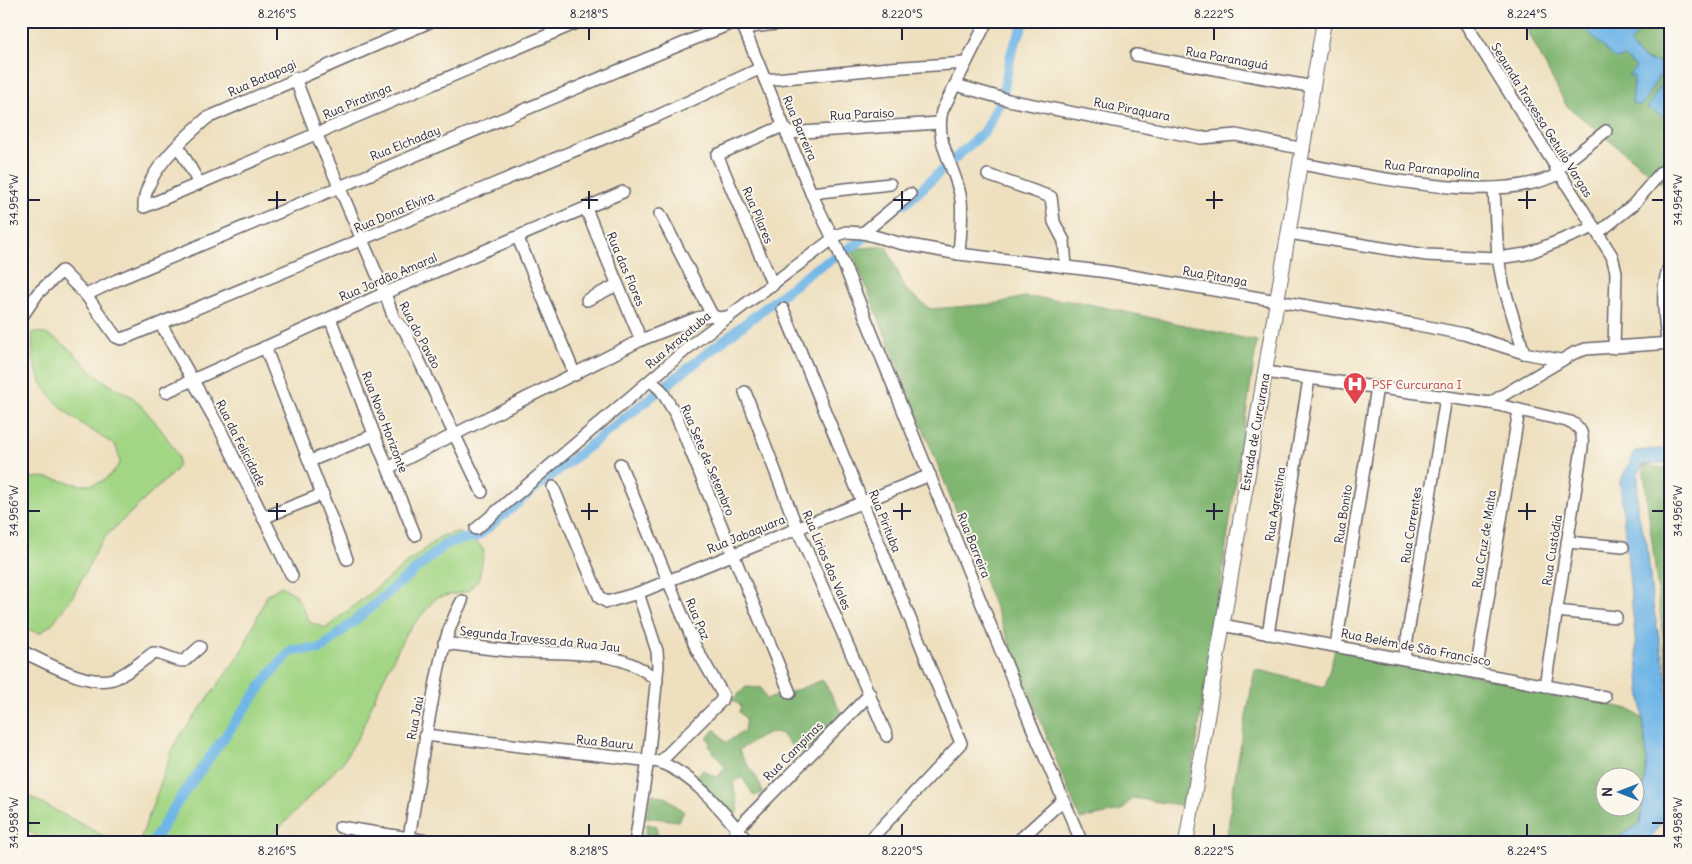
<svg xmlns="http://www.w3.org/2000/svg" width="1692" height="864" font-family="Delius,sans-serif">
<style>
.green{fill:#a2d584;stroke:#627c60}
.forest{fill:#81b672;stroke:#526c56;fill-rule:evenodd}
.water{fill:#70b6e7;stroke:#496c91}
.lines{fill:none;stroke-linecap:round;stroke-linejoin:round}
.canal{stroke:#70b6e7;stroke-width:10}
.minor-casing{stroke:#696469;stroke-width:14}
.major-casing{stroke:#696469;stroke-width:16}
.minor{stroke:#fff;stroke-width:11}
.major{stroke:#fff;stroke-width:14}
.ticks{fill:none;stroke:#22223b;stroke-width:2}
.labels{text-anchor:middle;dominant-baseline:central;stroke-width:4;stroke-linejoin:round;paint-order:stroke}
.street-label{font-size:12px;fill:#22223b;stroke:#fbf7ec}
.health-label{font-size:12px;fill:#be3a42;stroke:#fbf7ec;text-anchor:start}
.neatline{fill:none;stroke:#22223b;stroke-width:2}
.ticks-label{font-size:12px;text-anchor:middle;fill:#22223b}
</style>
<rect width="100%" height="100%" fill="#fbf7ec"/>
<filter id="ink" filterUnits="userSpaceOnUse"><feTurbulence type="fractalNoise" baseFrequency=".02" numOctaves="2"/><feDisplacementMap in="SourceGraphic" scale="10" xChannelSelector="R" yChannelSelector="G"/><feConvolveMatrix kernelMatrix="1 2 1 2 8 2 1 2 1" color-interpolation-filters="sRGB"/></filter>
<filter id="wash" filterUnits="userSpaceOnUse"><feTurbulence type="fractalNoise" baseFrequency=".0096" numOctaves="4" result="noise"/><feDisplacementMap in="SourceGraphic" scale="20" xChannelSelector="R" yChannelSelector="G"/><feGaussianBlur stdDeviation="1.12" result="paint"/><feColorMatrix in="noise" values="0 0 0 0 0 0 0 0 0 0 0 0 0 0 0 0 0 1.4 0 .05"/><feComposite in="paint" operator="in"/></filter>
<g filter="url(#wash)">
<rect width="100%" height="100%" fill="#eee0bf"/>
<!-- green -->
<g class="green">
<path d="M 33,332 C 62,333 79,362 101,379 C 110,386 121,390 131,396 C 141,403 175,445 178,457 C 179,463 178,466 175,471 L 107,535 L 97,549 L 73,596 L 52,624 L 40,633 L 21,628 L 21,482 C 56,463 91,511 120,462 L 116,446 C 72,418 26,393 33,332 Z"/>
<polygon points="457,532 479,544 484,551 479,579 468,591 436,598 405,635 377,692 360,734 343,762 265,843 139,843 175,743 241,653 267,595 281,586 295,594 311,623 326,628 441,536"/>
<polygon points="21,792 117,843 46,843 21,825"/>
</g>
<!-- forest -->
<g class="forest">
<polygon points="1515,21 1671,21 1671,191 1566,105 1525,26"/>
<polygon points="886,246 906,290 930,309 994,304 1024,297 1080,302 1257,341 1187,806 1132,798 1121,811 1080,819 851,249"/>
<polygon points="1643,465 1671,469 1671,704"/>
<path d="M 1336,646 L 1629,709 L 1643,719 L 1647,759 L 1640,825 L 1602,843 L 1226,843 L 1236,770 L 1255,669 L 1325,687 ZM 1604,776 L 1634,776 L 1634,806 L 1604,806 Z"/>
<path d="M 823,680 L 842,714 L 818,742 L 799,754 L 780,733 L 767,733 L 739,750 C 745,766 761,777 762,793 L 754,796 L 742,777 L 733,783 L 739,811 L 732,818 L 694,778 L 703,770 L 717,778 L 725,767 L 709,746 L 711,743 L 707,738 L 715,729 L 726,743 L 744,731 L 746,719 L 739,712 L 741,706 L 732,700 L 746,687 L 761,688 L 766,699 L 783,695 Z"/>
<polygon points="652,794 667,798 684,812 678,821 646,817"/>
<polygon points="647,824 657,826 657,837 684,843 645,843"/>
</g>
<!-- water -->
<g class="water">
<path d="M 1578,21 L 1648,21 L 1630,43 C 1638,55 1643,61 1658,62 L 1662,71 L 1642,105 L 1632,104 L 1634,76 L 1628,76 L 1636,67 L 1624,57 L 1615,59 Z"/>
<polygon points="1671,70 1671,120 1647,108"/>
<polygon points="1671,448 1671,462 1643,465 1638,474 1637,512 1647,544 1652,599 1666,676 1671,764 1671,805 1648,843 1607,843 1640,824 1647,759 1620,482 1635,451"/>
</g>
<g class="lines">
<!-- canal -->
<g class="canal">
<polyline points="905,204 986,130 1002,97 1012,50 1025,21"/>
<polyline points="152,843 179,800 270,674 292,650 321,649 447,543 478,536 533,490 812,271 858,243 872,231"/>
</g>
</g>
</g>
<g filter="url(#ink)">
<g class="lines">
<!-- minor casing -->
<g class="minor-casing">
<g id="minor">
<path d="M 432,21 L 207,118 C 184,138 143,174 144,207 L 581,21"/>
<polyline points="741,21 811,193 836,245 1031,725 1082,843"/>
<polyline points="1464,21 1612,256 1616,272 1614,348"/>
<polyline points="743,28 800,21"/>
<polyline points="1136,55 1314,87"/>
<polyline points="295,78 316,133 385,293 394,319 405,331 482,492"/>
<polyline points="765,80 889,68 966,63"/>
<polyline points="956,85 1008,100 1201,138 1236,135 1304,149"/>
<polyline points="787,133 939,123"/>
<polyline points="178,146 199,183"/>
<path d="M 1301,164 C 1372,176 1494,206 1559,174"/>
<polyline points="1556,170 1606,131"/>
<polyline points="988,175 1051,197 1054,222 1064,241 1066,267"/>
<polyline points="1494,189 1498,258 1503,284 1524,353"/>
<polyline points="811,193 890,184"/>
<polyline points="586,209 641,340"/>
<polyline points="660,214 712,315"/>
<polyline points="863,233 899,243 959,254 1108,272 1413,324 1464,334 1524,353 1560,360"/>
<polyline points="1289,233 1426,255 1498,258 1526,254 1594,227"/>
<polyline points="1598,233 1633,205 1661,172"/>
<polyline points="518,238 575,375"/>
<path d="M 959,254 C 960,237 963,217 961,200 C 957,169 934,144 942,111 L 987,21"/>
<polyline points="773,285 717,155 783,126"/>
<polyline points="86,295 117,280 737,21"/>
<polyline points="587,300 617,285"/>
<polyline points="783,309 961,743 867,843"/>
<polyline points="21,318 38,293 62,271 86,295 116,337 121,339 130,336 655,117 759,69"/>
<polyline points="330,318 376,439 415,535"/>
<polyline points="161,324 219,427 292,576"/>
<path d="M 1667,343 C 1665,317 1659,287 1671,262"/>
<polyline points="265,347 347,559"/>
<path d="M 1265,372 L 1490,403 L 1571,422 C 1583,429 1583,436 1582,448 L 1545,686"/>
<polyline points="651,381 661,390 676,415 790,693"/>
<polyline points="166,392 385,293 623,192"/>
<polyline points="745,392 797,528 887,736"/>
<polyline points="1490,403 1574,353 1586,349 1671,343"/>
<polyline points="310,461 374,435"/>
<polyline points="620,464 696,648 723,695 721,701 660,762"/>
<polyline points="388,468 641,340 697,318 712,315 718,318 727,317"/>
<polyline points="553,487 600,598 607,602 638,593 930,475"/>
<polyline points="263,518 323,494"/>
<polyline points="476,529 696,341 838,235 846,232 863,233 910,194"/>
<polyline points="1567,542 1623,547"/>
<polyline points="1556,611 1616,617"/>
<polyline points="1222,625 1605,697"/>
<polyline points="1268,634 1309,379"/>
<path d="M 444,643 C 467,646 490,649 513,651 C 560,655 622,646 657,681"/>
<polyline points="1336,646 1377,387"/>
<path d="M 21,651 C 46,662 87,687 113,679 C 127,674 141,662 153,653 C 164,653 172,661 184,661 L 200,647"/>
<polyline points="1404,658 1446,397"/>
<polyline points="1476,672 1519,410"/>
<path d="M 425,735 L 660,762 C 698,778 723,812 749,843"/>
<polyline points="340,827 440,843"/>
<path d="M 408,843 C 417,793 424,742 434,692 C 440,660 446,630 462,601"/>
<polyline points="635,843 648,760 658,666 657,651 638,593"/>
<polyline points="731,843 737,829 870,694"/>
<polyline points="1016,843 1063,800"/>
</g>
</g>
<!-- major casing -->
<g class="major-casing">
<polyline id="major" points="1186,843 1324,21"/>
</g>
<!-- minor -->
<use href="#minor" class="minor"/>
<!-- major -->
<use href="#major" class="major"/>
</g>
</g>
<!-- ticks -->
<path class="ticks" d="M 277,28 L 277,40M 589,28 L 589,40M 902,28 L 902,40M 1214,28 L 1214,40M 1527,28 L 1527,40M 277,191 L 277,209M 589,191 L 589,209M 902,191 L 902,209M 1214,191 L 1214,209M 1527,191 L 1527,209M 28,200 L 40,200M 268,200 L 286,200M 581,200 L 598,200M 893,200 L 911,200M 1206,200 L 1223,200M 1518,200 L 1536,200M 1652,200 L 1664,200M 277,503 L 277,520M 589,503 L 589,520M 902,503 L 902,520M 1214,503 L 1214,520M 1527,503 L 1527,520M 28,511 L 40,511M 268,511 L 286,511M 581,511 L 598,511M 893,511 L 911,511M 1206,511 L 1223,511M 1518,511 L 1536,511M 1652,511 L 1664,511M 28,823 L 40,823M 1652,823 L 1664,823M 277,824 L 277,836M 589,824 L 589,836M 902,824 L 902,836M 1214,824 L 1214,836M 1527,824 L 1527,836"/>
<!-- icons -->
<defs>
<g id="hospital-pin" transform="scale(1.25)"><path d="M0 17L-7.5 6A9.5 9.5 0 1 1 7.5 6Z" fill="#e0444e" stroke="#fbf7ec"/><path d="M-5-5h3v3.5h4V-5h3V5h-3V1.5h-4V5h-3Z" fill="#fff"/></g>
</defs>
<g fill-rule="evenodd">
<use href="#hospital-pin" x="1355" y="384"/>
</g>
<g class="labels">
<!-- street labels -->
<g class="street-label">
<text transform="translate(1227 58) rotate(10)">Rua Paranaguá</text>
<text transform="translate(262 78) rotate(-24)">Rua Batapagi</text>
<text transform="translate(357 101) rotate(-23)">Rua Piratinga</text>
<text transform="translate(1132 109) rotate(11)">Rua Piraquara</text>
<text transform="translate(862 114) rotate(-3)">Rua Paraiso</text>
<text transform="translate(1542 120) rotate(58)">Segunda Travessa Getulio Vargas</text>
<text transform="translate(800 128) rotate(67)">Rua Barreira</text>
<text transform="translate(405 143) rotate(-22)">Rua Elchaday</text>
<text transform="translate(1432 169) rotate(6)">Rua Paranapolina</text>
<text transform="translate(394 212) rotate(-23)">Rua Dona Elvira</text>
<text transform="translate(758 215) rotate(67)">Rua Pilares</text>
<text transform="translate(626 269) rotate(67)">Rua das Flores</text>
<text transform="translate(1215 276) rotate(10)">Rua Pitanga</text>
<text transform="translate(388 277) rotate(-23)">Rua Jordão Amaral</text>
<text transform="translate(420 335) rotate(62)">Rua do Pavão</text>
<text transform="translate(678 340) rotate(-40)">Rua Araçatuba</text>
<text transform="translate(385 422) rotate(69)">Rua Novo Horizonte</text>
<text transform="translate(1255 432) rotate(-80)">Estrada de Curcurana</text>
<text transform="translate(241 443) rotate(63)">Rua da Felicidade</text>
<text transform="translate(708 460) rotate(67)">Rua Sete de Setembro</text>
<text transform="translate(1275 504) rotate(-81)">Rua Agrestina</text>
<text transform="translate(1343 514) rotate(-81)">Rua Bonito</text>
<text transform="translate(885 521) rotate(68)">Rua Pirituba</text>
<text transform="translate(1411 525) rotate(-81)">Rua Correntes</text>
<text transform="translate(746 534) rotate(-22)">Rua Jabaquara</text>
<text transform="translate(1484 539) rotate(-81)">Rua Cruz de Malta</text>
<text transform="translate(974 545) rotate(68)">Rua Barreira</text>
<text transform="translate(1552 550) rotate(-81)">Rua Custódia</text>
<text transform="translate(827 560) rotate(67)">Rua Lírios dos Vales</text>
<text transform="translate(698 619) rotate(67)">Rua Paz</text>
<text transform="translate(540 639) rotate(6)">Segunda Travessa da Rua Jau</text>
<text transform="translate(1416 647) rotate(11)">Rua Belém de São Francisco</text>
<text transform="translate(415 718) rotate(-79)">Rua Jaú</text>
<text transform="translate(605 742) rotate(6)">Rua Bauru</text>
<text transform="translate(793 751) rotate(-45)">Rua Campinas</text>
</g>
<!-- health labels -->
<g class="health-label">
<text x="1372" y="384">PSF Curcurana I</text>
</g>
</g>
<!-- margin -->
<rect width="1692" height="864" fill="none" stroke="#fbf7ec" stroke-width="55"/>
<!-- north arrow -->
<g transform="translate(1620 792) rotate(270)"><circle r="24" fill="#fbf7ec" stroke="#a4a2a5"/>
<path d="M0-4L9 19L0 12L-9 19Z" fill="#1f6fb2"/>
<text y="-8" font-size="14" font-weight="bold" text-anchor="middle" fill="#22223b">N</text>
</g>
<rect x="28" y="28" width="1636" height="808" class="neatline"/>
<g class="ticks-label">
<text x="277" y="18">8.216°S</text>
<text x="589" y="18">8.218°S</text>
<text x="902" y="18">8.220°S</text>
<text x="1214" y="18">8.222°S</text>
<text x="1527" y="18">8.224°S</text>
<text transform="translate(1678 200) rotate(-90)" y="4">34.954°W</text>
<text transform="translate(14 200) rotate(-90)" y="4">34.954°W</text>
<text transform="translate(1678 511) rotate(-90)" y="4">34.956°W</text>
<text transform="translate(14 511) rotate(-90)" y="4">34.956°W</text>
<text transform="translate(1678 823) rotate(-90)" y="4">34.958°W</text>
<text transform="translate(14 823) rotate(-90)" y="4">34.958°W</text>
<text x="277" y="855">8.216°S</text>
<text x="589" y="855">8.218°S</text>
<text x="902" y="855">8.220°S</text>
<text x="1214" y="855">8.222°S</text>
<text x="1527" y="855">8.224°S</text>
</g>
</svg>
